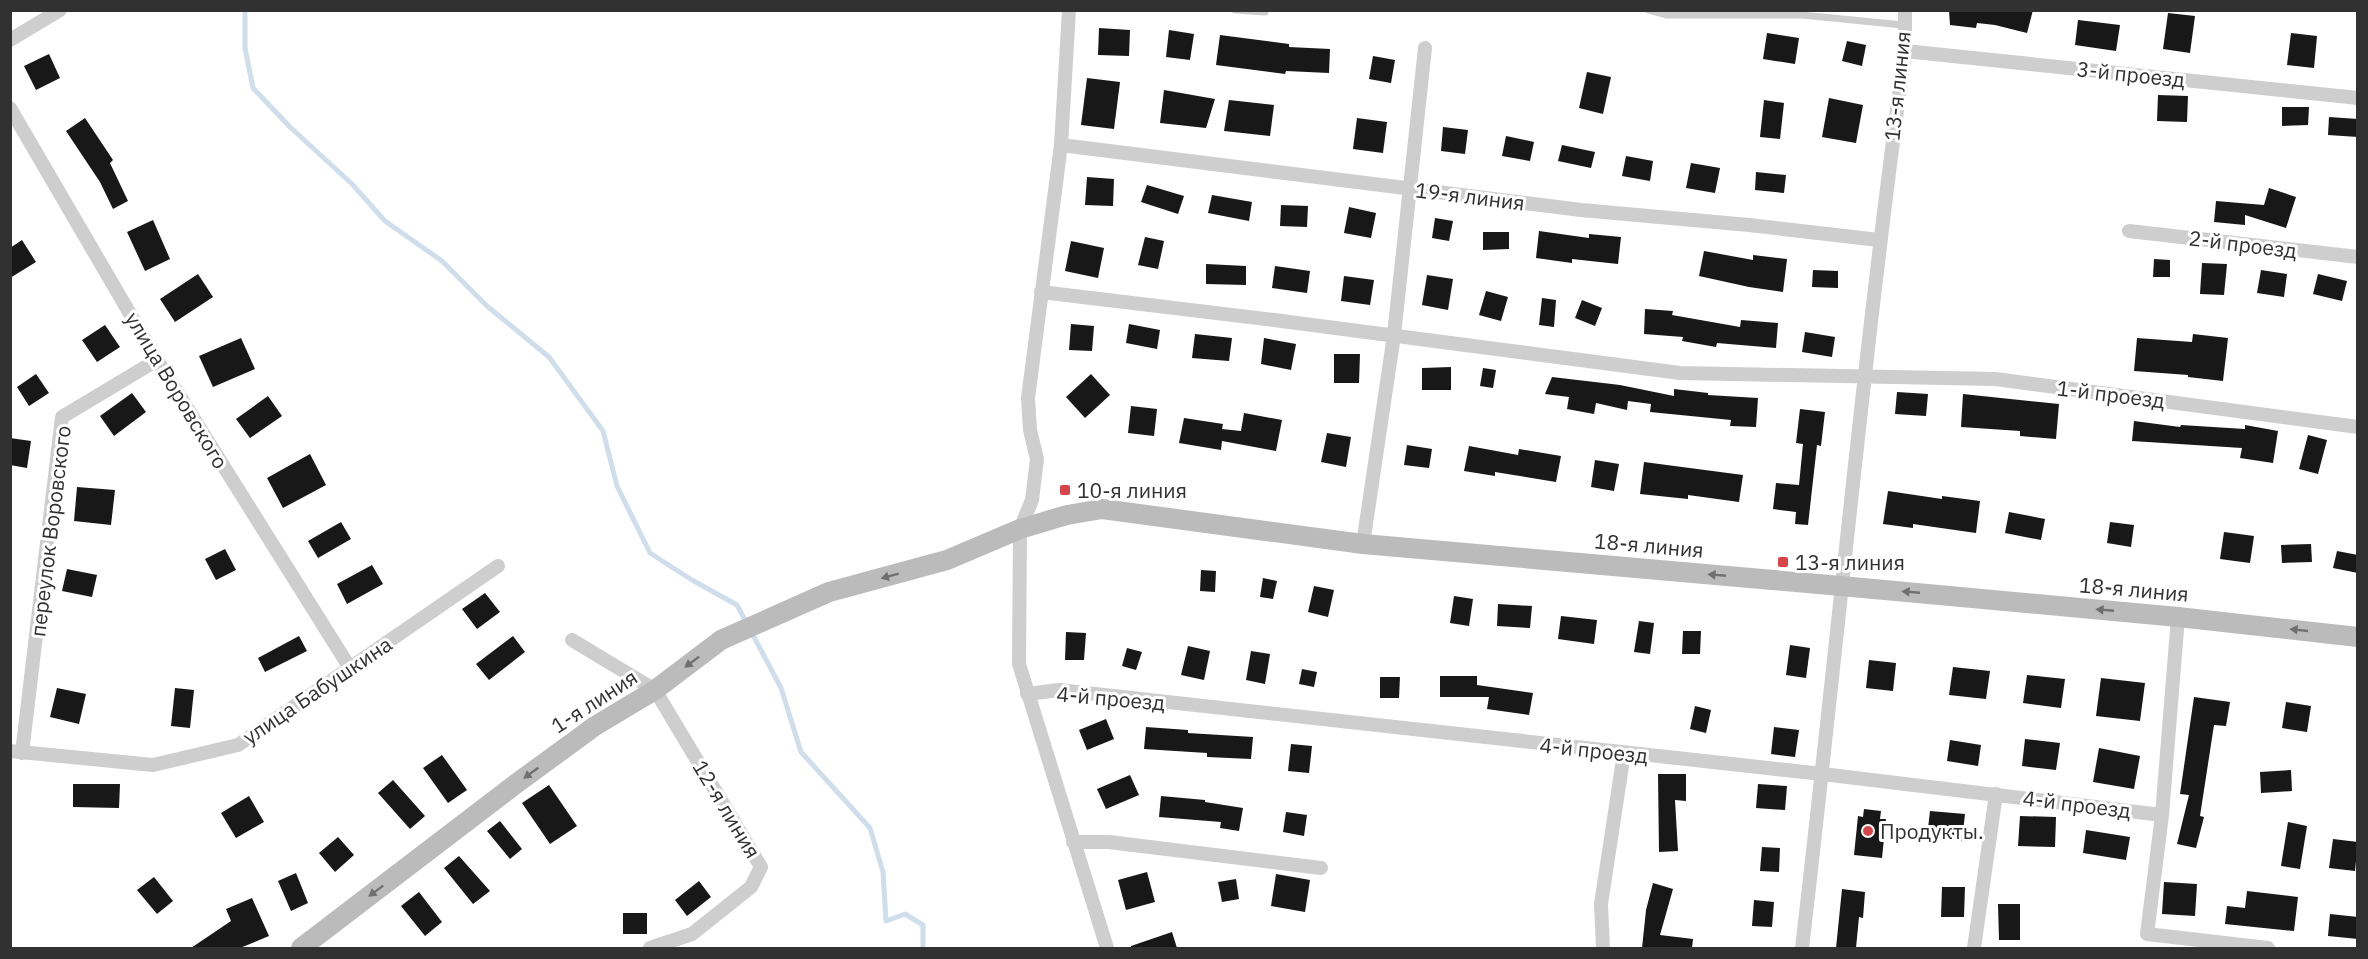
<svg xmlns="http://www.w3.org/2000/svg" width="2368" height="959" font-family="'IBM Plex Sans',sans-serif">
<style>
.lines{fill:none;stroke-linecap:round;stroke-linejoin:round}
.stream{stroke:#cfdeea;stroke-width:5}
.building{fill:#181818}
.lane{stroke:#cecece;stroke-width:7}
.street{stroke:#cecece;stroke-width:14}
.secondary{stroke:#bbb;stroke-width:20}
.oneway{fill:#6f6f6f}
.poi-dot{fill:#d5464a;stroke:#fff;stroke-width:2}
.labels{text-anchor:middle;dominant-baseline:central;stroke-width:6;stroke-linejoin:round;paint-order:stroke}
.street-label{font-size:21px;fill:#313131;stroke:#fff}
.poi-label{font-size:21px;fill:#313131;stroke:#fff;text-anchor:start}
</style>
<rect width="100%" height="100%" fill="#fff"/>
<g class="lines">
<!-- stream -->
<polyline class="stream" points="245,10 245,48 253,88 290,127 352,184 385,221 442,261 487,306 549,357 603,431 617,486 650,553 692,580 737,605 781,688 801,752 870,828 883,872 886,921 905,914 923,925 923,948"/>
</g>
<!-- building -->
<g class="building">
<polygon points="1949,10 2033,10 2027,33 1995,25 1977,23 1976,28 1950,25"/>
<polygon points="2168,13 2195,16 2190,53 2163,49"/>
<polygon points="2078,20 2120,25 2116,51 2075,45"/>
<polygon points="1099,28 1130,30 1129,56 1098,55"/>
<polygon points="1169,30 1194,34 1190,60 1166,57"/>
<polygon points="1767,33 1799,38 1795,64 1763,59"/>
<polygon points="2291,33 2317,36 2314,68 2287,65"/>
<polygon points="1220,35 1289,44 1289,47 1330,49 1329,73 1286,71 1285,74 1216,65"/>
<polygon points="1847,41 1866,45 1862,66 1842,61"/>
<polygon points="49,54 60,78 36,90 24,66"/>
<polygon points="1373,56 1395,60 1391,83 1369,79"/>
<polygon points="1587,72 1611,77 1603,114 1579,108"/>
<polygon points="1087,78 1120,82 1114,129 1081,125"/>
<polygon points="1164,90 1215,99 1206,128 1160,123"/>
<polygon points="2158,95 2188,96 2187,122 2157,121"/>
<polygon points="1829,98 1863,105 1856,143 1822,137"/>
<polygon points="1229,100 1274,105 1270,136 1224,131"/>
<polygon points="1764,100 1784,103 1780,139 1760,137"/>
<polygon points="2282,107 2309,107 2308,125 2282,126"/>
<polygon points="2329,117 2358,119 2358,137 2328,135"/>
<polygon points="85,118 113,160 110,163 128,201 113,209 100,182 66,131"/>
<polygon points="1357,118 1387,122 1383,153 1353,149"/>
<polygon points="1443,127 1468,130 1465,154 1441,151"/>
<polygon points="1506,136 1534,142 1530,161 1502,156"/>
<polygon points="1562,145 1595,152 1591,168 1558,161"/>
<polygon points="1626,156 1653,161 1650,181 1622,176"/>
<polygon points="1691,163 1720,168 1715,193 1686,188"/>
<polygon points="1756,172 1786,175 1784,193 1755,190"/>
<polygon points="1087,177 1114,179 1113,206 1085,205"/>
<polygon points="1147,185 1184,196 1178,214 1141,202"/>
<polygon points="2269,188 2296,197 2286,228 2245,215 2245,225 2214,222 2216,201 2264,205"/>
<polygon points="1212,195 1252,202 1249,221 1208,213"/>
<polygon points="1281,205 1308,206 1307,227 1280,226"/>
<polygon points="1349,207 1376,213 1371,238 1344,233"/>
<polygon points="1435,218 1453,221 1449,241 1432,238"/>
<polygon points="153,220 170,259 145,271 127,232"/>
<polygon points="1539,231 1589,238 1589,234 1621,237 1618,264 1572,259 1572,263 1536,258"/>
<polygon points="1483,232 1509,232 1509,249 1483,250"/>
<polygon points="1145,237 1164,241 1158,269 1138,265"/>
<polygon points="22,240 36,262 10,278 10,248"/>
<polygon points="1071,241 1104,248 1098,278 1065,271"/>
<polygon points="1704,251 1753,260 1753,255 1787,259 1783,292 1749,287 1699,276"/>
<polygon points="2154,259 2170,260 2170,277 2153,277"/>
<polygon points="2202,263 2227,264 2224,295 2200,294"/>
<polygon points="1206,264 1246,266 1246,285 1206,284"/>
<polygon points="1275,266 1310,271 1307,293 1272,288"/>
<polygon points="1813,270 1838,271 1838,288 1812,287"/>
<polygon points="2261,270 2287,274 2284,297 2257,293"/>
<polygon points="198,274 213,297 175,322 160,299"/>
<polygon points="2318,274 2347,281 2342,301 2313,294"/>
<polygon points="1427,275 1453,279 1448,310 1422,305"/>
<polygon points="1344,276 1374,280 1370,305 1341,301"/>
<polygon points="1486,291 1508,297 1501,321 1479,315"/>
<polygon points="1542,298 1556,300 1554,327 1539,325"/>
<polygon points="1582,300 1602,308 1595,326 1575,318"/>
<polygon points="1645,309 1673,311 1672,315 1740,327 1741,320 1778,323 1776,348 1717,343 1716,347 1682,341 1683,337 1644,334"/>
<polygon points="1071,324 1094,326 1092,351 1069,350"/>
<polygon points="1129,324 1160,330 1157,349 1126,343"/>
<polygon points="105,325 120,347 97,362 82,340"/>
<polygon points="1805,332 1835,337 1832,357 1802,352"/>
<polygon points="1195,334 1232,338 1229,361 1192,358"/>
<polygon points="2193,334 2228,338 2223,381 2188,377 2188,375 2134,371 2137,338 2192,342"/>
<polygon points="241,338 255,369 213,387 199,356"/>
<polygon points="1264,338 1296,344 1291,370 1261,364"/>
<polygon points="1334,354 1360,354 1359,383 1334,383"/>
<polygon points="1451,367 1451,390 1422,390 1422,368"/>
<polygon points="1483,368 1496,370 1493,388 1480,386"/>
<polygon points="36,374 49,393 29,406 17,387"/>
<polygon points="1091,374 1110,395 1085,418 1066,397"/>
<polygon points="1552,377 1620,385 1674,396 1674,389 1708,393 1708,395 1758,398 1756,427 1730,426 1731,420 1650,412 1651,404 1628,401 1627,410 1596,403 1594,414 1567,409 1569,397 1545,394"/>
<polygon points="1897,392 1928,394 1926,416 1895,414"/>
<polygon points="132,393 146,412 114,436 100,416"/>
<polygon points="1963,394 2059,404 2056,439 2020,436 2020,431 1961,427"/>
<polygon points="268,396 282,416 250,438 236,419"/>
<polygon points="1131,406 1157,409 1154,436 1128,433"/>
<polygon points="1800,409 1825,412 1821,446 1817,445 1808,525 1795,524 1796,512 1773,509 1776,483 1799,485 1803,444 1796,443"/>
<polygon points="1244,413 1282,420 1276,451 1222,441 1221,450 1179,443 1184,418 1223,424 1222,429 1241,431"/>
<polygon points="2134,421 2180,427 2181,425 2245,429 2245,425 2278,431 2273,463 2240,458 2242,448 2132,441"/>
<polygon points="1327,433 1351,437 1346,467 1321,462"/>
<polygon points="2308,435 2327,440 2318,474 2299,469"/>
<polygon points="10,438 31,441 27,468 10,465"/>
<polygon points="1407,445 1432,449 1429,468 1404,465"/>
<polygon points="1469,446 1518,455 1519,449 1561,456 1556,482 1495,472 1495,476 1464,471"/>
<polygon points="310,454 326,485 283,508 267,478"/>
<polygon points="1595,460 1619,464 1614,491 1591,487"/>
<polygon points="1644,462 1743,475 1739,502 1688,495 1688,499 1640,494"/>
<polygon points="77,487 115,490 111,525 74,521"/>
<polygon points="1888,491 1942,499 1942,496 1980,501 1976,533 1913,524 1913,528 1883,524"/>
<polygon points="2009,512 2045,519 2041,540 2005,533"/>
<polygon points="341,522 351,539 318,558 308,541"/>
<polygon points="2110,522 2134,525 2131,547 2107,543"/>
<polygon points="2224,532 2254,536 2250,563 2220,559"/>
<polygon points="2311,544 2312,562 2282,563 2281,545"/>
<polygon points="225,549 236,570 216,580 205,559"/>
<polygon points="2337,551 2358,555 2358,573 2333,568"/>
<polygon points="372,565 383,584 347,604 337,584"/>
<polygon points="67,569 97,575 92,597 62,591"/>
<polygon points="1201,570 1216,571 1215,592 1200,591"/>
<polygon points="1263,578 1277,581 1273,599 1260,597"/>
<polygon points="1314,586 1334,590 1328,617 1308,612"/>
<polygon points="485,593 500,612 477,629 462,609"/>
<polygon points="1454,596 1473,599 1469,626 1450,623"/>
<polygon points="1498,604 1532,606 1530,628 1497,626"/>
<polygon points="1561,616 1597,620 1594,644 1558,639"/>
<polygon points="1639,621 1654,623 1650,654 1634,652"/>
<polygon points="1683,631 1701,631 1700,654 1682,654"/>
<polygon points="1066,632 1086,633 1084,660 1065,660"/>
<polygon points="299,636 307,651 265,672 258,658"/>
<polygon points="513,636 525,652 489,680 476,664"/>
<polygon points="1790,645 1810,648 1806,678 1786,675"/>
<polygon points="1188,646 1210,651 1204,680 1181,675"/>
<polygon points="1127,648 1142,652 1136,670 1122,666"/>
<polygon points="1251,651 1270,654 1265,684 1246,680"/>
<polygon points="1869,660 1896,663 1893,691 1866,688"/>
<polygon points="1953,667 1990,671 1986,699 1949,695"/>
<polygon points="1302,669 1317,672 1314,687 1299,684"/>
<polygon points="2027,675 2065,679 2061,708 2023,703"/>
<polygon points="1440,676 1477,676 1477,685 1533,693 1529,715 1487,709 1489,697 1440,697"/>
<polygon points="1380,677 1400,677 1399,698 1380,698"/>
<polygon points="2101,678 2145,683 2140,721 2096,716"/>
<polygon points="57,688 86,694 79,724 50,717"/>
<polygon points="175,688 194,690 190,728 171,726"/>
<polygon points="2194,697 2230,702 2226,726 2214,725 2200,816 2204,817 2196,848 2177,844 2189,795 2180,794"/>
<polygon points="2286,702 2311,706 2307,732 2282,728"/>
<polygon points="1695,706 1711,710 1706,733 1690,729"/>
<polygon points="1106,719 1114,739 1087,750 1079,730"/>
<polygon points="1146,727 1188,730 1188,733 1253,737 1251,759 1207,757 1207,753 1144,749"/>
<polygon points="1774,727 1799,730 1795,757 1771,754"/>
<polygon points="2025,739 2060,743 2056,770 2022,766"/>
<polygon points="1950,740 1981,745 1978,766 1947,761"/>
<polygon points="1291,744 1312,746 1309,773 1288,771"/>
<polygon points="2099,748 2140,756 2134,789 2093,782"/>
<polygon points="442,755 467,790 448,803 423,768"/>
<polygon points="2291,770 2292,791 2261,793 2260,772"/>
<polygon points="1658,774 1686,774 1686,801 1675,800 1678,851 1659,852"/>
<polygon points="1130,775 1139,795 1106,809 1097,789"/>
<polygon points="393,780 425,816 410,829 378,793"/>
<polygon points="73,784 120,784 119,808 73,807"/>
<polygon points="1758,784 1787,786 1785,810 1756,808"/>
<polygon points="549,785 577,826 550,844 522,803"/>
<polygon points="249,796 264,822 236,838 221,813"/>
<polygon points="1161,796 1205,800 1205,802 1243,808 1239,831 1220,828 1221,822 1159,817"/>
<polygon points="1864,809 1881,811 1880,819 1886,819 1882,858 1854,855 1858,816 1863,817"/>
<polygon points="1930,811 1965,814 1962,841 1927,837"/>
<polygon points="1286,812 1307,815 1304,836 1283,832"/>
<polygon points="2020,816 2056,817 2055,847 2018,846"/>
<polygon points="500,821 522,849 510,859 487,831"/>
<polygon points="2288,822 2307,826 2300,869 2281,866"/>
<polygon points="2086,830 2130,837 2126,860 2083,853"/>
<polygon points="338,837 354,855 335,872 319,853"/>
<polygon points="2333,839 2358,842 2355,871 2329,868"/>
<polygon points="1762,847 1780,848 1779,872 1760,871"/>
<polygon points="459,856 490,891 473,904 444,868"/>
<polygon points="1147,872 1155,902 1126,910 1118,880"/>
<polygon points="296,873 308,903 291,911 278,881"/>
<polygon points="1276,874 1310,880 1305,912 1271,906"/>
<polygon points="154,877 173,901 157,914 137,890"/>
<polygon points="1236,879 1239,899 1222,902 1218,882"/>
<polygon points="699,881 711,897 687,916 675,900"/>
<polygon points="2164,882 2197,884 2195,916 2162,914"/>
<polygon points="1653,883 1673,889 1660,935 1693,939 1692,948 1642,948 1646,910"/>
<polygon points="1942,887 1965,887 1964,917 1941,917"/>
<polygon points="1842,889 1865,892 1863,918 1859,917 1856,948 1836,948"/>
<polygon points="2247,891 2298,897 2294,931 2225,924 2227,906 2245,908"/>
<polygon points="419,892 442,922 425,936 401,906"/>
<polygon points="252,898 269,936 240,948 191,948 231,921 226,909"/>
<polygon points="1754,900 1774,902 1772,927 1752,926"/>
<polygon points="1998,904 2020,904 2020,940 1999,940"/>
<rect x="623" y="913" width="24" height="21"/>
<polygon points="2330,914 2358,917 2358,939 2328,936"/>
<polygon points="1172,932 1177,948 1131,948 1131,946"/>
</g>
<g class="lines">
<!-- lane -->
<g class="lane">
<polyline points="1235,10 1265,12"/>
<polyline points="1648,10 1666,15 1802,15 1903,25"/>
</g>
<!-- street -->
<g class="street">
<polyline points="1069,10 1061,145 1028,398 1030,430 1037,459 1032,500 1020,529 1019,664 1107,948"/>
<polyline points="10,40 60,10"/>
<polyline points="1905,51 2358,98"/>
<polyline points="10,108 157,360 350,668"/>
<polyline points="1061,145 1581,210 1749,225 1879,240"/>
<polyline points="2129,231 2358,257"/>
<polyline points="1041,292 1274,320 1680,373 1995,379 2358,427"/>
<polyline points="1363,544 1394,335 1425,48"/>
<polyline points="2178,617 2162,815 2147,934 2268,948"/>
<polyline points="572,640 655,690 761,867 751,887 692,934 650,948"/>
<polyline points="1027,694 1059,690 1822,774 2162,815"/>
<polyline points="10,751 153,765 238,745 498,566"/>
<polyline points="22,753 62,417 157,360"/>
<polyline points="1073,842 1109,842 1321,868"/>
<polyline points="1603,948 1601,904 1624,753"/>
<path d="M 1802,948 C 1837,649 1864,349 1905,51 L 1905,10"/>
<polyline points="1974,948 1996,794"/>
</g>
<!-- secondary -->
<polyline class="secondary" points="301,948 517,783 595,726 655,690 721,640 829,592 947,560 1020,529 1067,515 1102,509 1363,544 1841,586 2178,617 2358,637"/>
</g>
<!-- one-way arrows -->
<defs><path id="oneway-solid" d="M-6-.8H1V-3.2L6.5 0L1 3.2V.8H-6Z" transform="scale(1.5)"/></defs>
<g class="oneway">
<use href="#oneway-solid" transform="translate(1717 575) rotate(-175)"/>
<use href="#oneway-solid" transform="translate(890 576) rotate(165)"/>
<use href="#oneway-solid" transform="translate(1911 592) rotate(-175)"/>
<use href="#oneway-solid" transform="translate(2105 610) rotate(-175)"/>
<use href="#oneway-solid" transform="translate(2299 630) rotate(-174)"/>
<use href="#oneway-solid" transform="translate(692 662) rotate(143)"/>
<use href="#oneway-solid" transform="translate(531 773) rotate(144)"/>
<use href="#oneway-solid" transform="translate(376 891) rotate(143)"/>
</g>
<!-- markers -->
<g class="poi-dot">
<rect x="1059" y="484" width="12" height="12" rx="3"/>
<rect x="1777" y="556" width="12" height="12" rx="3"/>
<circle cx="1868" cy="831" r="6"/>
</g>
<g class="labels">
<!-- street labels -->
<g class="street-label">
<text transform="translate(2131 74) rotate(6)">3-й проезд</text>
<text transform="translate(1897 86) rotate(-84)">13-я линия</text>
<text transform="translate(1470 196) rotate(7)">19-я линия</text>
<text transform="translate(2243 244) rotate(7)">2-й проезд</text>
<text transform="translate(177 390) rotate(59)">улица Воровского</text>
<text transform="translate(2111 394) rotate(7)">1-й проезд</text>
<text transform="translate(50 531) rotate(-83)">переулок Воровского</text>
<text transform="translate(1649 545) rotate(5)">18-я линия</text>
<text transform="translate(2134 589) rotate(5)">18-я линия</text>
<text transform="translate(317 690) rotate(-34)">улица Бабушкина</text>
<text transform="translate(1111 698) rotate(5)">4-й проезд</text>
<text transform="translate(594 701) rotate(-33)">1-я линия</text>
<text transform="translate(1594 750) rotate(6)">4-й проезд</text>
<text transform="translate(2077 804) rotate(7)">4-й проезд</text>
<text transform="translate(727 809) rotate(59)">12-я линия</text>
</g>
<!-- poi labels -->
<g class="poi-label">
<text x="1077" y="490">10-я линия</text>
<text x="1795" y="562">13-я линия</text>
<text x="1880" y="831">Продукты.</text>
</g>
</g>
<!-- border -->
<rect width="2368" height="959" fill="none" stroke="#313131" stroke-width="24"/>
</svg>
